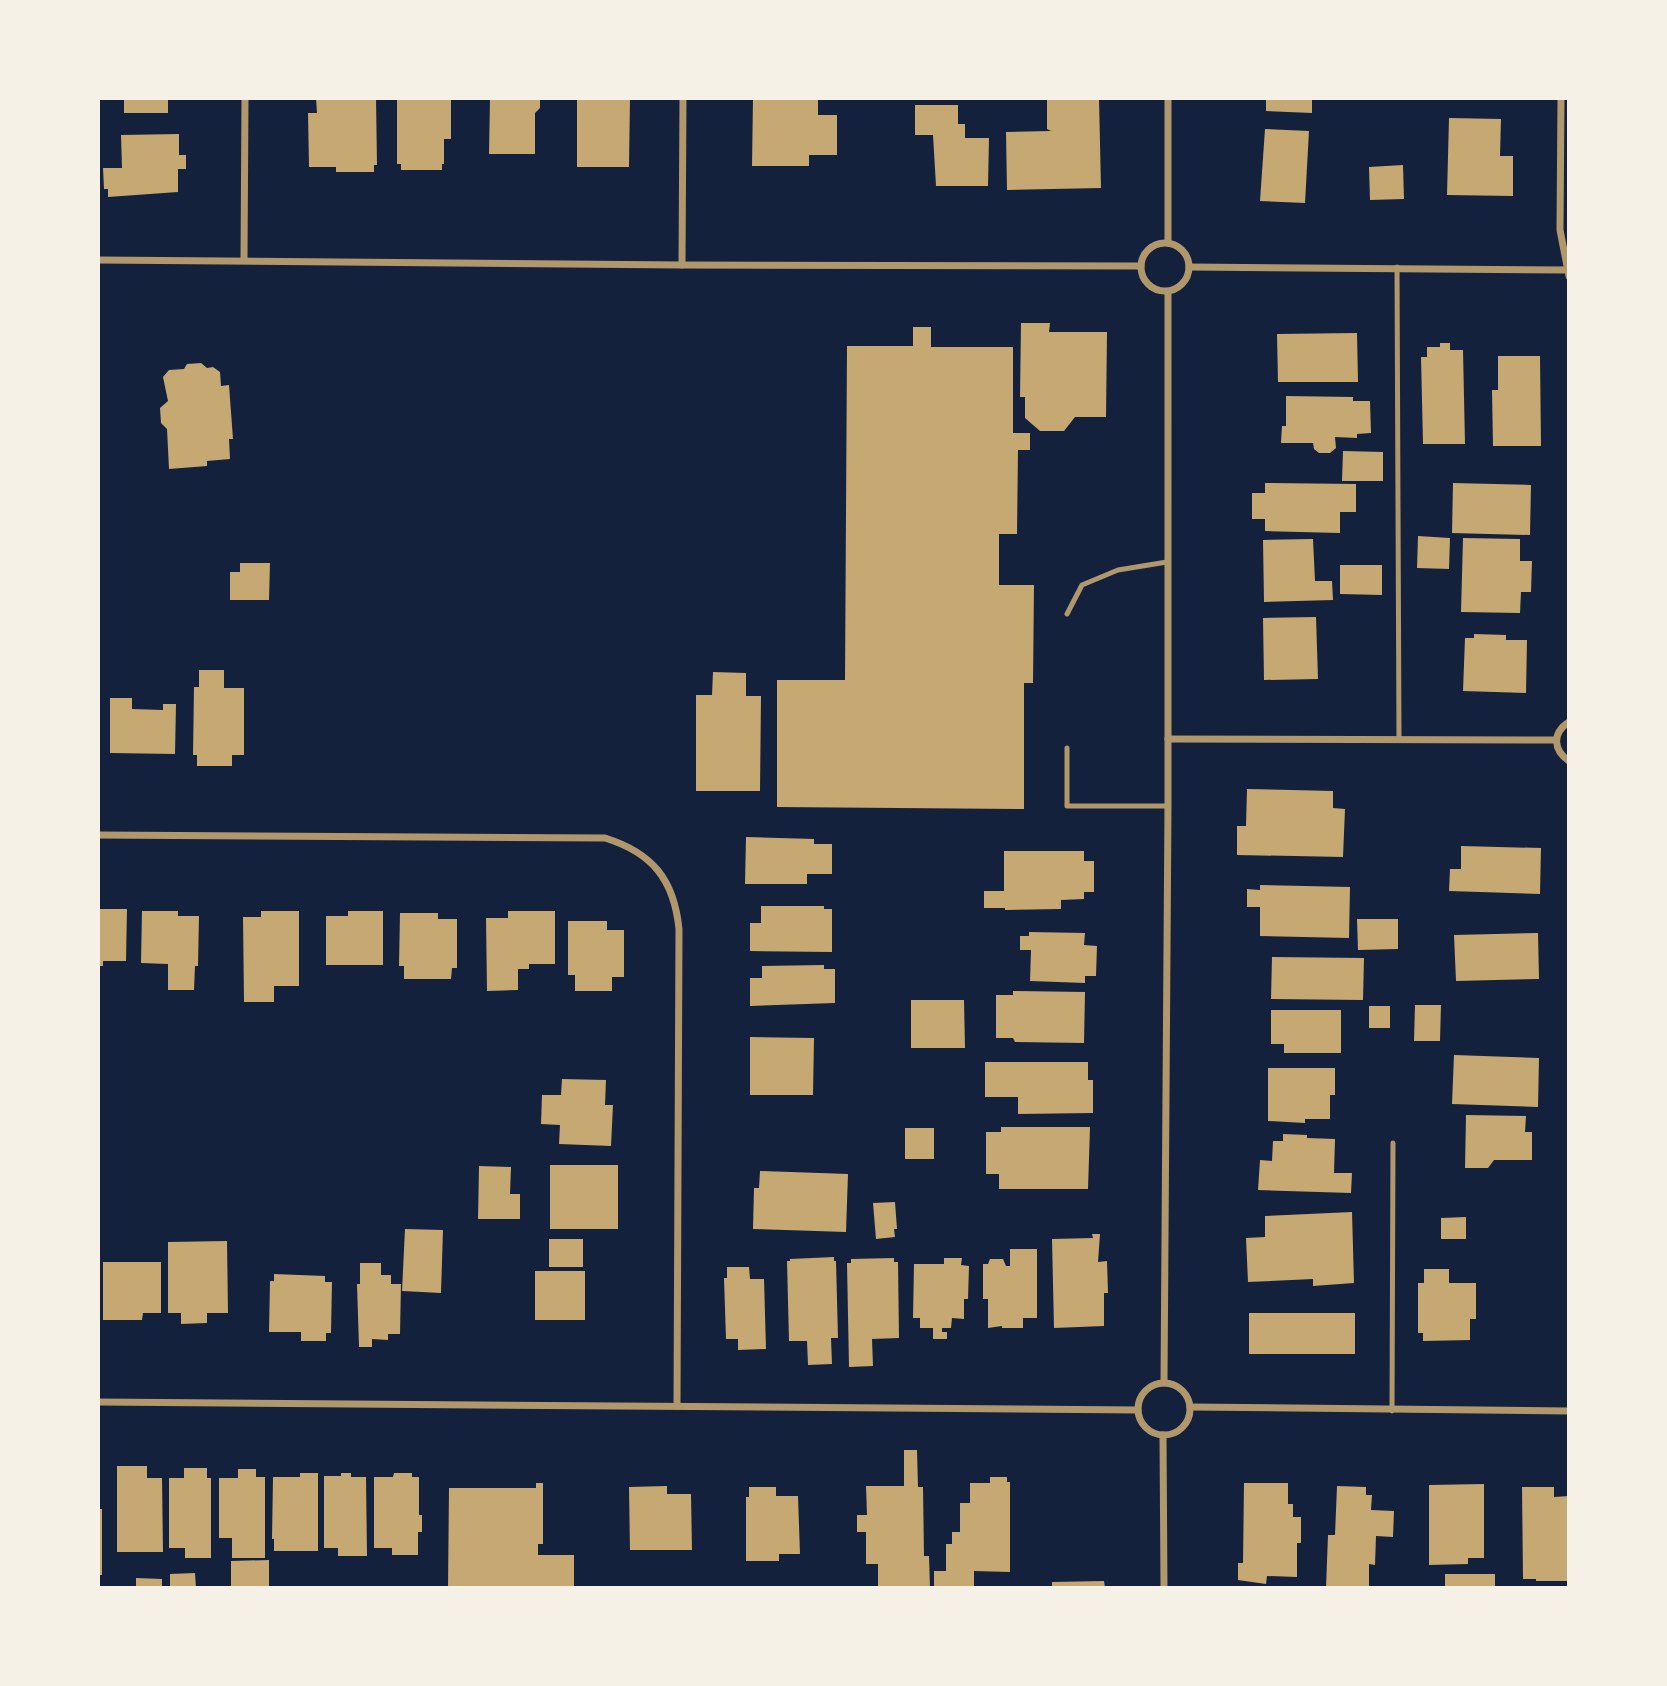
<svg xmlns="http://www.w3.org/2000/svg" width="1667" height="1686" font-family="Jost,sans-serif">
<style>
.building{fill:#c6a872}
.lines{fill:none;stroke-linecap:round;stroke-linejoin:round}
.service{stroke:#b1986c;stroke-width:5}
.minor{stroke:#b1986c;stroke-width:7}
</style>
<rect width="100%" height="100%" fill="#14213d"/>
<!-- building -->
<g class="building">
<rect x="124" y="98" width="44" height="15"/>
<polygon points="316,98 376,98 377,165 374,165 374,172 336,172 336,167 309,167 308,113 317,113"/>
<polygon points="397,98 451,98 451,139 444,139 444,164 442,164 442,170 401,170 401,164 397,164"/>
<polygon points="490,98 540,98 540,108 535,113 535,154 489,154"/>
<polygon points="577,98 630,98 629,167 577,167"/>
<polygon points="753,98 818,98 818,115 837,115 837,155 809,155 809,166 752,166"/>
<polygon points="1047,98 1099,98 1101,188 1007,190 1006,132 1051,131 1047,129"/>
<polygon points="1266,98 1312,98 1312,113 1266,111"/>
<polygon points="915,105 958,105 958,124 965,124 965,138 989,138 988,186 936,186 933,135 915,135"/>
<polygon points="1449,118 1501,119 1500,156 1513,156 1513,196 1447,195"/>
<polygon points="1265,129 1309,131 1305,203 1260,201"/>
<polygon points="179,134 179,155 186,155 186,169 178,169 178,192 108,197 108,189 104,189 103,168 122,168 121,135"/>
<polygon points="1403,165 1404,199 1370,200 1369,167"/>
<polygon points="1021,323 1050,323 1049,332 1107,332 1106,417 1075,417 1064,431 1040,431 1025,418 1025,397 1020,397"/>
<polygon points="913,327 931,327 931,347 1013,347 1013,433 1030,433 1030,450 1018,450 1017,534 999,534 999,585 1034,585 1033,683 1024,683 1024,809 777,807 777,680 845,680 847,346 913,346"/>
<polygon points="1357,333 1358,382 1278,382 1277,334"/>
<polygon points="1440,343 1450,343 1450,350 1463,350 1465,444 1423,444 1421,357 1427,357 1427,347 1440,347"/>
<polygon points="1498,356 1540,356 1541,446 1493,446 1492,390 1498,390"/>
<polygon points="201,363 207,368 213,367 220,372 221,386 229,385 233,439 229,439 230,459 207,461 207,466 169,469 167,429 161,423 160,408 168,401 163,377 169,370 184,369 187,364"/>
<polygon points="1286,396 1353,397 1353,401 1370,401 1371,433 1357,434 1357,438 1335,437 1336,448 1330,453 1319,453 1314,449 1313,443 1281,443 1282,426 1286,426"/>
<polygon points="1343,451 1383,452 1383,481 1342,481"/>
<polygon points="1265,483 1356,484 1356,512 1340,512 1340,533 1265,531 1265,519 1252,519 1252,493 1265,493"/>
<polygon points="1453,483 1531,485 1530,535 1452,533"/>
<polygon points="1418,536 1450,538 1449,569 1417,568"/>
<polygon points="1463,538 1520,539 1520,561 1532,561 1531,592 1521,592 1520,613 1461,612"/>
<polygon points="1313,539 1315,581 1332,581 1333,600 1264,602 1263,540"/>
<polygon points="240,563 270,563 269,600 230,600 230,572 240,572"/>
<polygon points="1340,565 1382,565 1382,595 1340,594"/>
<polygon points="1316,617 1318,679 1264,680 1263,618"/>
<polygon points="1474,634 1506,635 1506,640 1527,640 1526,693 1463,691 1465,638 1474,638"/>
<polygon points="199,670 224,670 224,688 244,688 244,755 232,755 232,766 197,766 197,755 193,755 194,687 199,687"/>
<polygon points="713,672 746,673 746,696 761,696 760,791 696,791 696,695 712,695"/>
<polygon points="110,698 132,698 132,709 163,710 163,704 176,704 175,754 110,753"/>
<polygon points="1247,789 1333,791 1333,808 1345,809 1343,857 1237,855 1237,826 1246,826"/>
<polygon points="746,837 814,839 814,844 832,844 832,874 807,874 807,884 745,884"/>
<polygon points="1461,846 1541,848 1540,894 1449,891 1450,869 1461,869"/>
<polygon points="1004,851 1084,851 1084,861 1094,861 1094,892 1084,892 1084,899 1061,900 1061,909 1005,910 1005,908 984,908 984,891 1004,891"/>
<polygon points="1260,885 1350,887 1349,938 1260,936 1260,907 1247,907 1247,889 1260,890"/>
<polygon points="761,906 824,906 824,909 832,909 832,952 750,951 750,923 761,923"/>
<polygon points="98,909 127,909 126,961 103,961 103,966 98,966"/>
<polygon points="142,911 178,911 178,916 199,916 198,966 195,966 194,990 168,990 168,964 141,963"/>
<polygon points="261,911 299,911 299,986 274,986 274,1002 244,1002 243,917 261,917"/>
<polygon points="348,911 383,911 383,965 326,965 326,916 348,916"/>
<polygon points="508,911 555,911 555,964 529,964 529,969 518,969 518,990 487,991 486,918 508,918"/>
<polygon points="400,913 438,913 438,919 457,919 457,968 452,968 451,979 404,979 404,966 399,966"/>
<polygon points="1357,919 1398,919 1398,949 1358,950"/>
<polygon points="568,921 607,921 607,930 624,930 624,977 612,977 612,991 575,991 575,975 568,975"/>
<polygon points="1029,932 1085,933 1084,945 1097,946 1096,976 1085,976 1085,983 1030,981 1031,950 1020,950 1020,936 1029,936"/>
<polygon points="1538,933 1539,979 1456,981 1454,935"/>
<polygon points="1272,957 1364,958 1363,1000 1271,999"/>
<polygon points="824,965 824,969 835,969 835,1003 750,1006 750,978 762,978 762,966"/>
<polygon points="1013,991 1085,992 1084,1043 1015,1042 1013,1038 996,1038 996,995 1013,995"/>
<polygon points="911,1000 964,1000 965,1048 911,1048"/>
<polygon points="1415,1005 1441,1005 1440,1041 1414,1041"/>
<rect x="1369" y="1006" width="21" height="22"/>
<polygon points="1271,1010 1341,1010 1341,1053 1284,1053 1284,1044 1271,1044"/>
<polygon points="750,1037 814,1038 813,1095 750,1095"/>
<polygon points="1454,1055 1539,1058 1538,1107 1452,1104"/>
<polygon points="985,1062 1088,1062 1088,1080 1093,1080 1093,1113 1018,1114 1018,1097 985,1097"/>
<polygon points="1268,1068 1335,1068 1335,1095 1330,1095 1330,1119 1305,1119 1305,1123 1268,1121"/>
<polygon points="562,1079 606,1080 605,1105 613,1105 611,1146 559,1144 560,1125 541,1124 542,1095 561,1095"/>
<polygon points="1466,1115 1526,1116 1525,1132 1532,1132 1532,1160 1494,1160 1488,1168 1465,1168"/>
<polygon points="1001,1127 1090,1127 1088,1189 999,1189 999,1174 986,1174 986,1132 1001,1132"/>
<rect x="905" y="1128" width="29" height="31"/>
<polygon points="1283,1134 1307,1135 1307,1138 1335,1139 1334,1173 1352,1173 1351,1193 1258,1190 1260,1160 1272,1161 1273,1141 1283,1141"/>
<rect x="550" y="1165" width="68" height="64"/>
<polygon points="479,1166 511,1167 510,1194 520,1194 520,1219 478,1219"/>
<polygon points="760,1171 848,1174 846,1232 753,1229 754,1188 759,1188"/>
<polygon points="895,1202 897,1229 894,1229 895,1237 876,1239 873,1203"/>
<polygon points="1352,1212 1354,1283 1313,1286 1313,1279 1248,1282 1246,1238 1265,1237 1265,1216"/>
<polygon points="1466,1217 1466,1239 1441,1239 1441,1218"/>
<polygon points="405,1229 443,1230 441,1293 402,1291"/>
<polygon points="1092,1234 1100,1234 1098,1262 1107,1261 1108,1293 1104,1293 1104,1326 1054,1328 1052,1239 1093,1238"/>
<rect x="549" y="1239" width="34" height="28"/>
<polygon points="227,1241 228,1313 207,1313 207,1323 181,1324 181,1313 168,1313 168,1242"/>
<polygon points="1010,1249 1037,1249 1037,1318 1023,1318 1023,1328 1002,1328 1002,1326 988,1328 988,1299 983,1299 983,1264 988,1264 990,1259 1003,1259 1006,1266 1010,1266"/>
<polygon points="834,1257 834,1261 836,1261 838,1338 831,1338 832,1364 808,1365 807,1341 789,1341 787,1261 790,1261 790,1259"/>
<polygon points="894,1258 894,1262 898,1262 899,1338 872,1339 873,1366 849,1367 847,1263 851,1263 851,1259"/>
<polygon points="944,1258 962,1258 961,1265 969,1266 968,1299 964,1299 964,1319 952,1318 951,1328 942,1328 942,1332 947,1332 947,1339 933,1339 933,1328 920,1328 920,1318 913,1318 914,1264 944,1264"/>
<polygon points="103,1262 161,1262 161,1313 143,1313 142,1320 103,1320"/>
<polygon points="360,1263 381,1263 381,1275 391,1275 391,1284 401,1284 400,1334 388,1334 388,1340 372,1339 372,1347 359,1347 357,1284 360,1284"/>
<polygon points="727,1267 749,1267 750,1279 764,1279 766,1349 738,1350 738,1339 726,1339 724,1278 727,1278"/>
<polygon points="1424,1269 1449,1269 1449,1283 1476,1283 1476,1319 1470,1319 1470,1340 1423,1341 1423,1333 1418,1333 1418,1283 1424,1283"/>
<rect x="535" y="1271" width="50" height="49"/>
<polygon points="274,1274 325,1276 325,1282 332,1282 331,1333 326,1333 326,1341 301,1341 301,1332 269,1332 270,1281 274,1281"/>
<rect x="1249" y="1313" width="106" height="41"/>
<polygon points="904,1450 917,1450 918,1487 923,1487 924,1556 929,1556 930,1588 878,1588 878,1564 866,1564 866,1532 857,1532 857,1515 867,1515 866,1486 904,1486"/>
<polygon points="117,1466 147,1466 147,1478 162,1478 163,1552 117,1552"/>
<polygon points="184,1468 207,1468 207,1478 211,1478 211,1558 185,1558 185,1548 169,1548 169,1478 184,1478"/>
<polygon points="238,1469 256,1469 256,1477 265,1477 265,1558 232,1558 232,1538 219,1538 219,1478 238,1478"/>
<polygon points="300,1473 318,1473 318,1551 274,1551 274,1539 272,1539 273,1477 300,1477"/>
<polygon points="341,1473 351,1473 351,1477 366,1477 367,1556 338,1556 338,1548 324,1548 324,1476 341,1476"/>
<polygon points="394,1473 412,1473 412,1477 419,1477 419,1515 422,1515 422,1532 418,1532 418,1555 392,1555 392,1548 374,1548 374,1477 393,1477"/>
<polygon points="990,1477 1007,1477 1007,1482 1010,1482 1010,1572 974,1571 974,1588 934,1588 934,1571 946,1571 946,1544 952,1544 952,1532 960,1532 960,1503 970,1503 970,1483 990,1483"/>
<polygon points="536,1483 543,1483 543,1544 538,1544 538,1555 574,1555 574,1588 448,1588 449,1488 536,1488"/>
<polygon points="1244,1483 1288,1483 1288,1504 1293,1504 1293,1517 1301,1517 1301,1543 1297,1543 1297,1577 1267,1576 1266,1584 1238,1580 1238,1563 1243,1563"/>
<polygon points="1484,1484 1484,1558 1468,1558 1468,1564 1429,1565 1429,1485"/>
<polygon points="667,1486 667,1494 691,1494 692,1550 630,1550 629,1487"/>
<polygon points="1337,1486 1366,1487 1366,1495 1372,1495 1371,1510 1394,1511 1393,1537 1376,1536 1375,1565 1369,1564 1369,1588 1326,1588 1328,1535 1335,1535"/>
<polygon points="749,1487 776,1487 776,1496 798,1496 800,1554 779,1554 779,1561 746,1561 746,1497 749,1497"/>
<polygon points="1522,1487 1554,1487 1554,1497 1569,1496 1569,1581 1536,1581 1536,1579 1523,1579"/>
<rect x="98" y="1509" width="4" height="66"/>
<polygon points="269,1560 269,1588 231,1588 231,1561"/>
<polygon points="195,1573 196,1588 170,1588 170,1574"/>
<rect x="1445" y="1574" width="50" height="14"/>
<polygon points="136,1578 162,1579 162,1588 136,1588"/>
<polygon points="1104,1581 1105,1588 1052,1588 1052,1582"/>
</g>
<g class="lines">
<!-- service -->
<g class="service">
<polyline points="1397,267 1399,740"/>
<polyline points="1067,614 1082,585 1118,570 1167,562"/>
<polyline points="1067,748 1067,806 1168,806"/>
<polyline points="1392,1411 1393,1143"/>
</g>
<!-- minor -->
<g class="minor">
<polyline points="1561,98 1560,230 1569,276"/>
<circle cx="1165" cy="267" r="24"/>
<polyline points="1168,243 1168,98"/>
<polyline points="98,260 682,265 1141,266"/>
<polyline points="244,260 245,98"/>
<polyline points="682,265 683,98"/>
<polyline points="1189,267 1569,270"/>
<path d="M 1569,722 C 1552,733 1553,750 1569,761"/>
<polyline points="1168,739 1556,740"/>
<path d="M 98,835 L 605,838 C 653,853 674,880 679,929 L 677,1406"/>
<polyline points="1164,1383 1168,806 1168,292"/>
<circle cx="1164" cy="1409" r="26"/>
<polyline points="98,1402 1138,1410"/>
<polyline points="1190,1407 1569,1411"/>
<polyline points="1163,1435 1164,1588"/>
</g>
</g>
<!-- border -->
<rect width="1667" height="1686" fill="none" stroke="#f6f1e7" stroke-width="200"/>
</svg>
